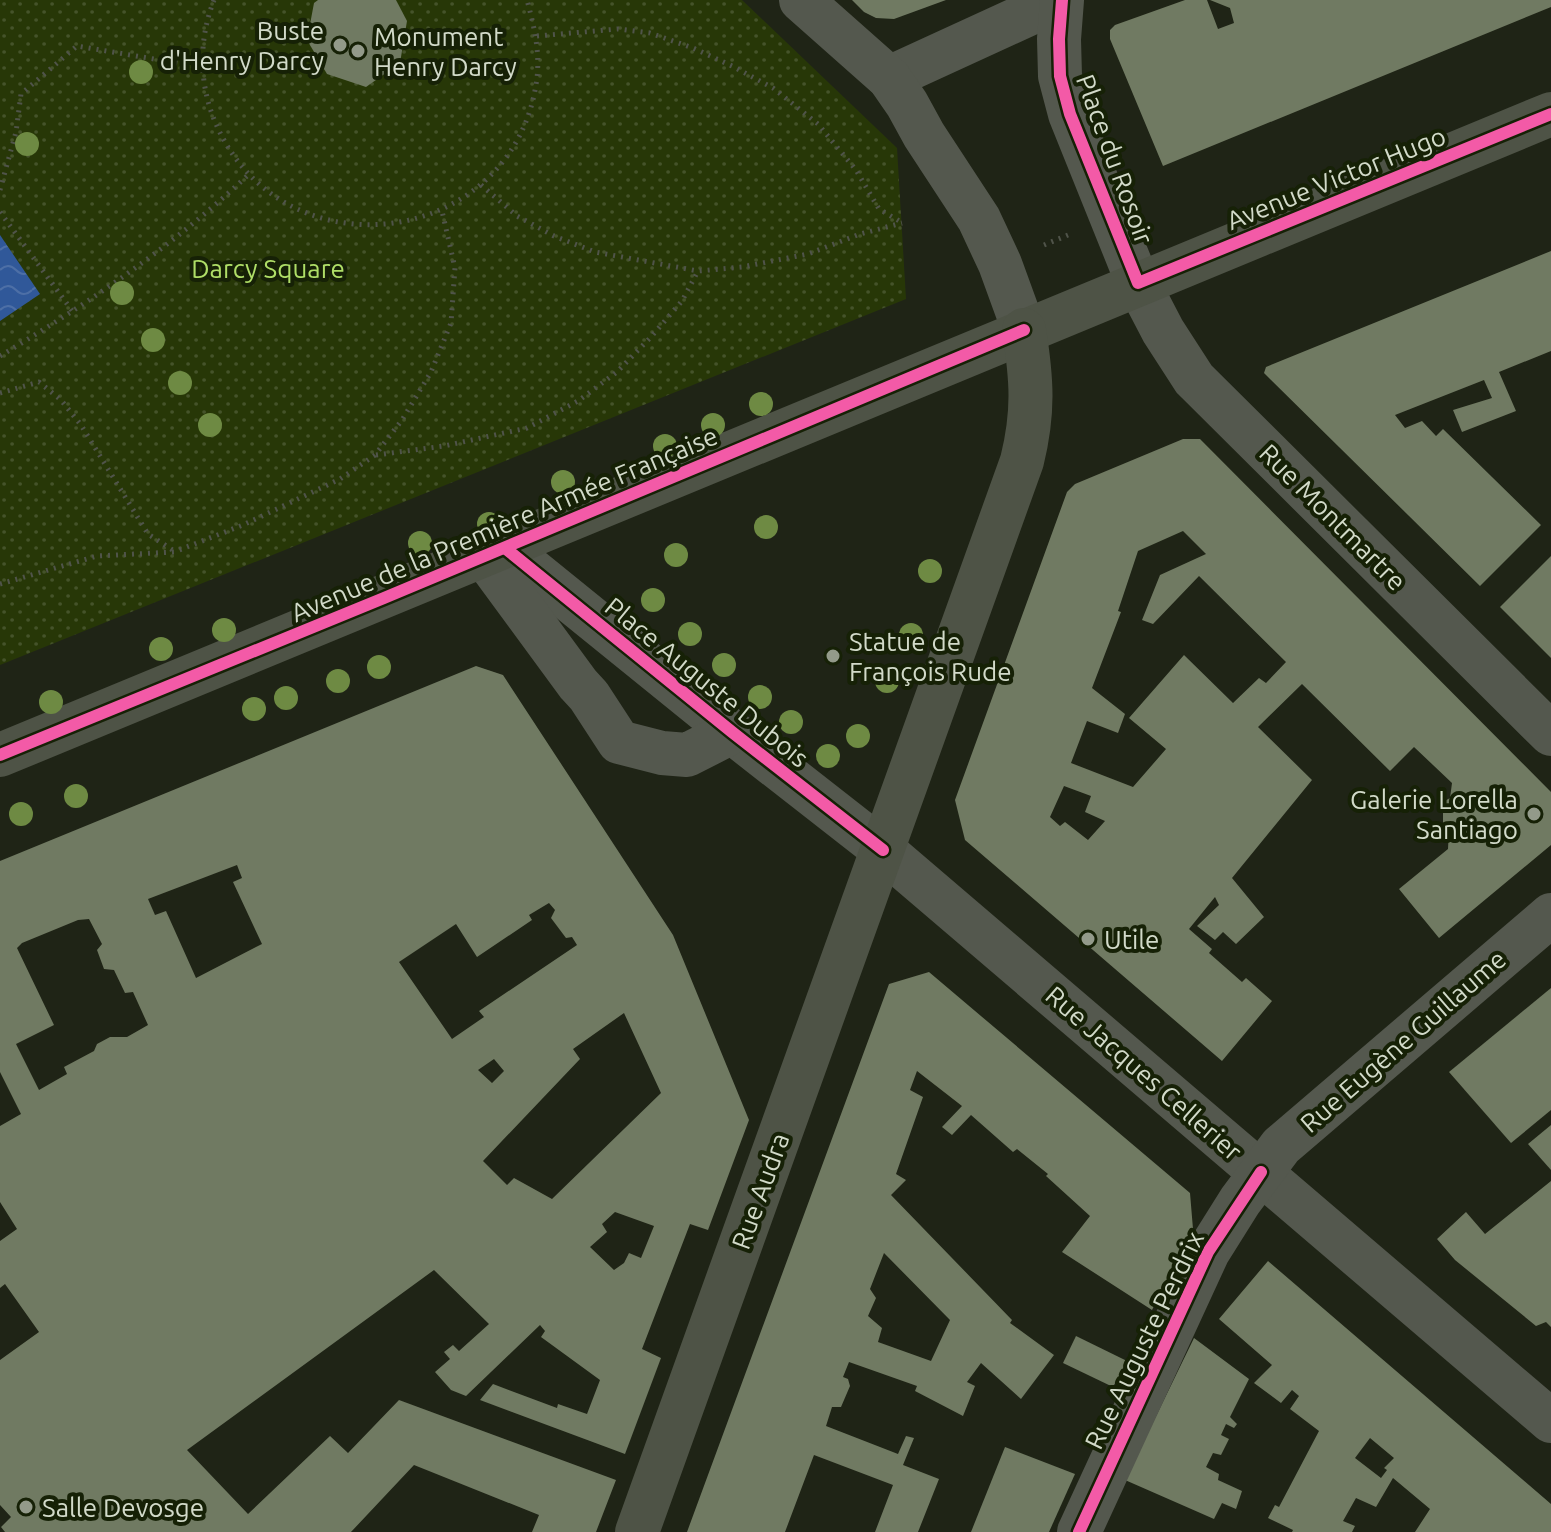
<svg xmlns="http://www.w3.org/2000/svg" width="1551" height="1532" font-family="Ubuntu,sans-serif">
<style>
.park{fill:url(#park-dots)}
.water{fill:url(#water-waves)}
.building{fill:#707a62;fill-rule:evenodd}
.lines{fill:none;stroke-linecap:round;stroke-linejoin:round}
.path{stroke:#50544a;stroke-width:5;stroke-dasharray:2 6;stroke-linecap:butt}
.minor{stroke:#54584e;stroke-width:44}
.tertiary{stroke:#54584e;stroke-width:44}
.secondary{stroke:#4e5346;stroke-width:44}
.cycleway-casing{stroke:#162106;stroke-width:17}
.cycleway{stroke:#f35aa7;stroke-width:12}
.tree{fill:#6e8a43}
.poi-dot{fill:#939a8a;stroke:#162106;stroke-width:3}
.labels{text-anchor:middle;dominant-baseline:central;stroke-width:8;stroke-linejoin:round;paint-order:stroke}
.poi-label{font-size:26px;fill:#d2dac9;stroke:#162106;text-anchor:start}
.street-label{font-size:26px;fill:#d2dac9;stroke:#162106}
.park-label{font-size:26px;fill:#afde67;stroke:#162106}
</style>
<defs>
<pattern id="park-dots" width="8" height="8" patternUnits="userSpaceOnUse" patternTransform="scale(2)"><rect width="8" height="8" fill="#273707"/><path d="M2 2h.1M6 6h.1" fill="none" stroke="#45532a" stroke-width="1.8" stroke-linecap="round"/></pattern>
<pattern id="water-waves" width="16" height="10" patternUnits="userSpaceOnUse" patternTransform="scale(2)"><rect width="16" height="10" fill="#305899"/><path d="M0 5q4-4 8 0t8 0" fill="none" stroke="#4d6fa6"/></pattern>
</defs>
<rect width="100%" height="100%" fill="#1f2416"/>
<!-- park -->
<polygon class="park" points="0,0 742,0 897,148 906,299 0,665"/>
<!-- water -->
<polygon class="water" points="0,235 40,294 0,321"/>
<!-- building -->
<g class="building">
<polygon points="318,0 396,0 407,21 400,63 366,87 327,74 307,40 314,3"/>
<polygon points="852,0 946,0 894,19 876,18 864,12"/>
<polygon points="1185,0 1207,0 1218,29 1234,23 1230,8 1210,0 1551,0 1551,7 1163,166 1110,39 1110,30 1115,25"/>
<polygon points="1551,251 1551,351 1499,372 1516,411 1462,432 1453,410 1492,398 1484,380 1395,415 1405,428 1422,421 1436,436 1443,429 1541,525 1480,586 1264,373 1266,367"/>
<path d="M 1183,439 L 1200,439 L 1551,792 L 1551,845 L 1439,938 L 1399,889 L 1448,849 L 1449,828 L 1443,824 L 1443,802 L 1450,798 L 1452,783 L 1414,747 L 1390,771 L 1302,684 L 1258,727 L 1312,780 L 1232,878 L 1264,917 L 1236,944 L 1223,932 L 1215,940 L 1197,926 L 1219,905 L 1215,897 L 1189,929 L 1212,949 L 1209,953 L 1242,982 L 1246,978 L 1272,1001 L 1222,1061 L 965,840 L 955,800 L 1067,492 L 1075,484 ZM 1183,531 L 1206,554 L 1160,575 L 1142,620 L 1153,624 L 1199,576 L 1286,662 L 1266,683 L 1259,678 L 1233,703 L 1184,655 L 1129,718 L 1166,749 L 1133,787 L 1071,763 L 1087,721 L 1118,733 L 1125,714 L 1092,688 L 1121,612 L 1118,611 L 1138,551 ZM 1064,786 L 1091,796 L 1085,812 L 1105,821 L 1088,840 L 1065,822 L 1060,826 L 1050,817 Z"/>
<polygon points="1551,556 1551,658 1500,607"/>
<path d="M 476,666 L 503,675 L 673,935 L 749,1120 L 708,1230 L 690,1224 L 642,1349 L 661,1358 L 625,1454 L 480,1400 L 493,1384 L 557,1408 L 558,1404 L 587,1414 L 600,1380 L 541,1337 L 545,1331 L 540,1325 L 466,1396 L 451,1390 L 435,1372 L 450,1359 L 444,1352 L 453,1345 L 459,1351 L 489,1324 L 434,1270 L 187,1450 L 248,1514 L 330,1436 L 348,1453 L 399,1400 L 616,1480 L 596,1532 L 532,1532 L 539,1515 L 414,1465 L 351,1532 L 5,1532 L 1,1527 L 11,1517 L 0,1505 L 0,1360 L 39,1332 L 5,1284 L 0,1288 L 0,1241 L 17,1229 L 0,1202 L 0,1126 L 21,1114 L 0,1072 L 0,861 ZM 237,865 L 242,878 L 233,882 L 262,944 L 196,978 L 166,911 L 155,915 L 148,899 ZM 549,903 L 555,910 L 551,918 L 566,938 L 572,937 L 577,945 L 479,1011 L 484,1017 L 452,1039 L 399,962 L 456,924 L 477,957 L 532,920 L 529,915 ZM 89,919 L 102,944 L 97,950 L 104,969 L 114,970 L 125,993 L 133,992 L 148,1025 L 127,1037 L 110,1037 L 97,1044 L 94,1051 L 64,1067 L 67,1074 L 39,1090 L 16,1044 L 54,1025 L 17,948 L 22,943 L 78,920 ZM 624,1013 L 661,1093 L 552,1199 L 514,1178 L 507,1185 L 483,1161 L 580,1059 L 573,1049 ZM 494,1059 L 504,1071 L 492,1083 L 478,1070 ZM 615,1212 L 654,1226 L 641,1258 L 629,1253 L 624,1263 L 614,1270 L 590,1247 L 607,1232 L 602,1224 Z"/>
<path d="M 929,972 L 1190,1193 L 1193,1229 L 1152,1310 L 1062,1252 L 1090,1216 L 1046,1176 L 1048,1174 L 1017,1149 L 1013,1152 L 971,1115 L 952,1135 L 942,1127 L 962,1106 L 917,1071 L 910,1090 L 923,1097 L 896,1174 L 906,1180 L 891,1195 L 1012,1320 L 1010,1323 L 1054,1355 L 1021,1399 L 981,1363 L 967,1382 L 975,1386 L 963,1416 L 915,1391 L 917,1386 L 849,1362 L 843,1377 L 848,1379 L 850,1386 L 841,1407 L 832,1407 L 826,1426 L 898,1454 L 906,1436 L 914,1438 L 903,1465 L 939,1479 L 918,1532 L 875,1532 L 893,1485 L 814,1455 L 785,1532 L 687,1532 L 889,984 ZM 884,1253 L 950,1320 L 931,1361 L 878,1342 L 882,1328 L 868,1316 L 876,1298 L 870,1289 Z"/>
<polygon points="1551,988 1551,1110 1511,1143 1449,1072"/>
<polygon points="1551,1125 1551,1170 1528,1144"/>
<polygon points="1551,1181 1551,1327 1546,1322 1536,1326 1455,1260 1437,1239 1466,1212 1485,1234"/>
<path d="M 1268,1261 L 1551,1504 L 1551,1532 L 1415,1532 L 1430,1509 L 1393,1478 L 1376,1507 L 1356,1498 L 1343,1521 L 1355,1526 L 1352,1532 L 1292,1532 L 1293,1530 L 1268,1518 L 1275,1505 L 1279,1507 L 1319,1431 L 1290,1409 L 1299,1396 L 1292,1390 L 1281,1403 L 1254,1383 L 1272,1365 L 1219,1319 ZM 1370,1438 L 1394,1458 L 1384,1468 L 1387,1470 L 1381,1478 L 1355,1458 Z"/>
<polygon points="1076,1336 1127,1361 1113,1387 1063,1363"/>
<polygon points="1194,1338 1249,1379 1230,1417 1237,1424 1234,1428 1226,1424 1221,1435 1229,1439 1221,1455 1213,1453 1206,1467 1219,1474 1218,1480 1242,1491 1236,1509 1222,1503 1214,1519 1125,1480"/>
<polygon points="1005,1447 1075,1474 1049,1532 971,1532"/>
</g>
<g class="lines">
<!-- path -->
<g class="path">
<path d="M 214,0 C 198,41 199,85 216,124 C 284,280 516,247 537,78 C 540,51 534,26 527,0"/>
<polyline points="537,36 618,29 650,33 693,48 732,66 773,88 818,124 856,170 879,209 901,222"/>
<polyline points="481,185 517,216 554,236 595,252 698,271 742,267 808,254 860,234 902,223"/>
<polyline points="0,190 16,132 21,94 77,46 201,67"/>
<polyline points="0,212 73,312"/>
<polyline points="1044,245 1068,235"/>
<path d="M 0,356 C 89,303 173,246 248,175"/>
<polyline points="0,393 39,382 61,400 81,425 148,534 174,551"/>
<polyline points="376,455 444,446 527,428 578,401 617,372 650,338 682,301 698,271"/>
<polyline points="0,584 97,556 174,552 243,525 340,479 375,455 402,420 431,372 451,323 455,268 442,211"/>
</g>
<!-- minor -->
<g class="minor">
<polyline points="889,78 1059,0"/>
<polyline points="1138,283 1163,331 1194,379 1551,734"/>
<polyline points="505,548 732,732 883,850 1551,1421"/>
<polyline points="484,556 578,684 589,696 619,742 662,753 687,755 732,732"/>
<polyline points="1079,1532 1208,1252 1240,1201 1281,1146 1551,915"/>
</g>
<!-- tertiary -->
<g class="tertiary">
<polyline points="801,0 889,78 907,104 924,135 979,219 1000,264 1024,330"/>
<polyline points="1062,0 1059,39 1060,76 1070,114 1138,283"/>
</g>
<!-- secondary -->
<g class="secondary">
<polyline points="0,755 1551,114"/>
<path d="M 637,1532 L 1022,461 C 1034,412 1032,380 1024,330"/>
</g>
<!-- cycleway casing -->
<g class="cycleway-casing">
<g id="cycleway">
<polyline points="1062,0 1059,39 1060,76 1070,114 1138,283 1551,114"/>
<polyline points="505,548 732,732 883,850"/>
<polyline points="0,755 384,598 1024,330"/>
<polyline points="1079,1532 1208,1252 1261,1172"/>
</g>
</g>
<!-- cycleway -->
<use href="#cycleway" class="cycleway"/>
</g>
<!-- trees -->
<g class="tree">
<circle cx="141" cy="72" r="12"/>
<circle cx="27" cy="144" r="12"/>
<circle cx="122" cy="293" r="12"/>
<circle cx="153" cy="340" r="12"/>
<circle cx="180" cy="383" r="12"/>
<circle cx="761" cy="404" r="12"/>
<circle cx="210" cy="425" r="12"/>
<circle cx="713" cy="425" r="12"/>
<circle cx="665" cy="446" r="12"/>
<circle cx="563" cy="482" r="12"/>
<circle cx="489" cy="524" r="12"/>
<circle cx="766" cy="527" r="12"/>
<circle cx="420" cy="543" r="12"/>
<circle cx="676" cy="555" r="12"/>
<circle cx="930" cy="571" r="12"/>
<circle cx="653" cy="600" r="12"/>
<circle cx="224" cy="630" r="12"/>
<circle cx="690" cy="634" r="12"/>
<circle cx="911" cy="635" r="12"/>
<circle cx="161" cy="649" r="12"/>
<circle cx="724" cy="665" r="12"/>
<circle cx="379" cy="667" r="12"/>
<circle cx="338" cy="681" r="12"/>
<circle cx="887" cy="681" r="12"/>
<circle cx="760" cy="697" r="12"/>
<circle cx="286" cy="698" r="12"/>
<circle cx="51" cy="702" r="12"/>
<circle cx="254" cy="709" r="12"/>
<circle cx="791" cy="722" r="12"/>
<circle cx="858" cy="736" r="12"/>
<circle cx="828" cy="756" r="12"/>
<circle cx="76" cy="796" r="12"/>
<circle cx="21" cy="814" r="12"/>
</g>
<!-- markers -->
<g class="poi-dot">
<circle cx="340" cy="45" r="8"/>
<circle cx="358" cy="51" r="8"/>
<circle cx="833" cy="656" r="8"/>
<circle cx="1534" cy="814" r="8"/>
<circle cx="1088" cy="939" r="8"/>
<circle cx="26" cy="1507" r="8"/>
</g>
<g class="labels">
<!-- poi labels -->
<g class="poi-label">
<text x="324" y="30" text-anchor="end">Buste<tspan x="324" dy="30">d'Henry Darcy</tspan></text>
<text x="374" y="36">Monument<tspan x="374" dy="30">Henry Darcy</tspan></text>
<text x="849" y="641">Statue de<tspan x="849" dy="30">François Rude</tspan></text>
<text x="1518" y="799" text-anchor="end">Galerie Lorella<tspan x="1518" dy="30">Santiago</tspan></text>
<text x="1104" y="939">Utile</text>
<text x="42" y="1507">Salle Devosge</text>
</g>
<!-- street labels -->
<g class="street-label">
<text transform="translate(1115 159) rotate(70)">Place du Rosoir</text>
<text transform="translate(1336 178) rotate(-22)">Avenue Victor Hugo</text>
<text transform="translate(1333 517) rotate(45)">Rue Montmartre</text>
<text transform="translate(504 524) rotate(-23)">Avenue de la Première Armée Française</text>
<text transform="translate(707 682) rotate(39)">Place Auguste Dubois</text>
<text transform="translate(1403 1041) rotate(-41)">Rue Eugène Guillaume</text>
<text transform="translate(1144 1073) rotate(41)">Rue Jacques Cellerier</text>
<text transform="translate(760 1191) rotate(-70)">Rue Audra</text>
<text transform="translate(1144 1340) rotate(-64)">Rue Auguste Perdrix</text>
</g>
<!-- park labels -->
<g class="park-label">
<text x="268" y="268">Darcy Square</text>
</g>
</g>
</svg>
